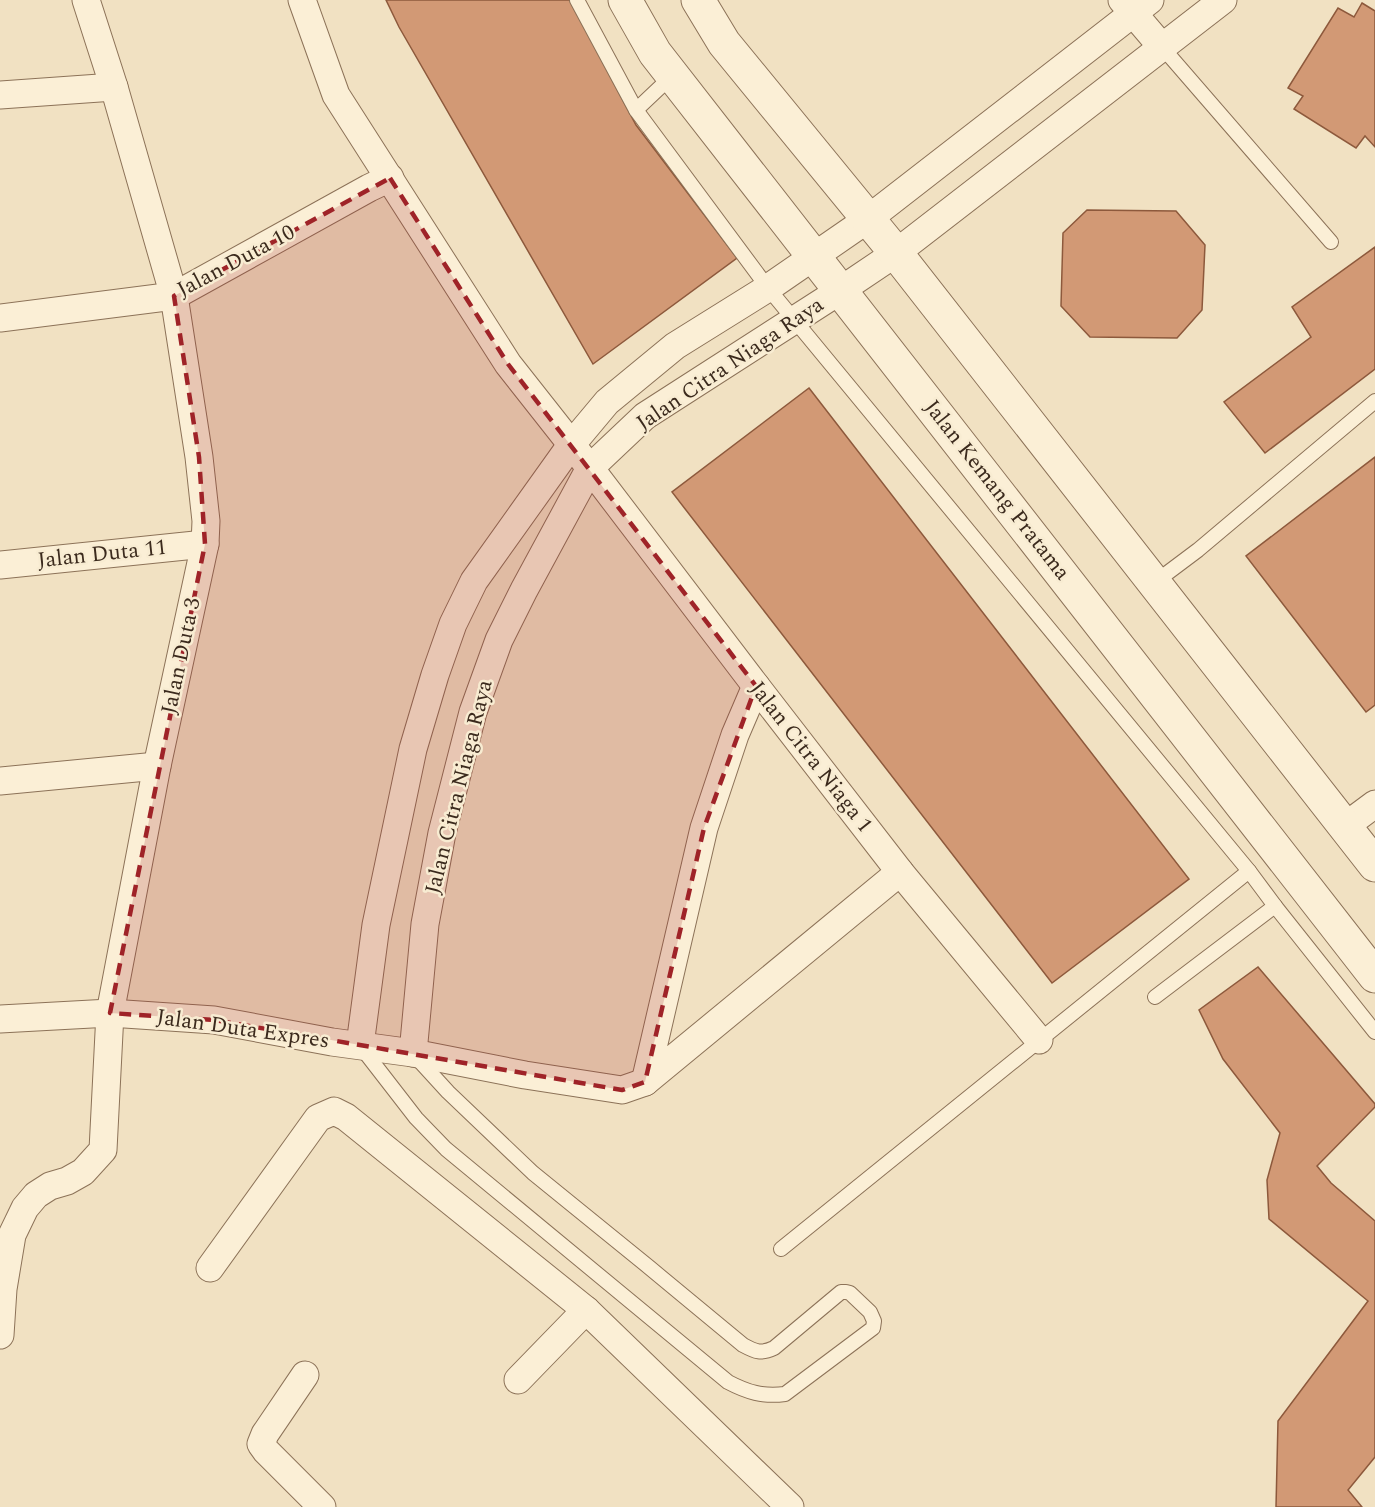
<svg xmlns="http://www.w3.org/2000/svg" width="1375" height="1507" font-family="Spectral,serif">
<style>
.building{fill:#d29975;stroke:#8d593c;stroke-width:1.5}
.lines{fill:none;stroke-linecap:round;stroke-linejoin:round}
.service-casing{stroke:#8c7258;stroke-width:16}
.minor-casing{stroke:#8c7258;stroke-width:29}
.tertiary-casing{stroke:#8c7258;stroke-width:35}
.service{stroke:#fbefd6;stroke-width:14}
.minor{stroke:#fbefd6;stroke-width:27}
.tertiary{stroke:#fbefd6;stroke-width:33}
.marked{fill:#9f2328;fill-opacity:0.2;stroke:#9f2328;stroke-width:4.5;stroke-dasharray:12 8;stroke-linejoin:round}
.labels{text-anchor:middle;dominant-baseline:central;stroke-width:5;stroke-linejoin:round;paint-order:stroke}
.street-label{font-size:22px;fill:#3b2a1d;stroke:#f8ecd2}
</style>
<rect width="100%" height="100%" fill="#f1e1c2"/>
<!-- building -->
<g class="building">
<polygon points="386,0 570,0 636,125 737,258 593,364 399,27"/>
<polygon points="1362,3 1375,11 1375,147 1365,136 1356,148 1294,109 1303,96 1288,88 1338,8 1354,17"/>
<polygon points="1087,210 1176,211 1205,245 1202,310 1177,338 1090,337 1061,306 1063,233"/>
<polygon points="1375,247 1375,369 1265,453 1224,402 1311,337 1292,307"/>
<polygon points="809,388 1189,879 1052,983 672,492"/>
<polygon points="1375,457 1375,705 1366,712 1246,556"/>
<polygon points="1258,967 1375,1104 1375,1107 1317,1166 1331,1183 1375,1221 1375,1457 1348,1490 1362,1507 1276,1507 1278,1421 1368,1301 1269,1219 1267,1180 1280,1133 1223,1059 1199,1010"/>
</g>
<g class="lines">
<!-- service casing -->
<g class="service-casing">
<g id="service">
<polyline points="577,0 636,110 768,288 1249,871 1275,906 1375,1032"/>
<polyline points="1162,47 1331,242"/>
<polyline points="636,110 673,75"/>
<polyline points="1154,583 1198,550 1375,401"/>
<polyline points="1155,997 1275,906"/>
<path d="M 361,1047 L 416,1118 L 446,1149 L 728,1382 C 747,1392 763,1397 785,1394 L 873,1328 L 874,1321 L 870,1312 L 850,1293 L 846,1292 L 841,1292 L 774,1348 C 761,1354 756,1352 743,1345 L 650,1268 L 533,1173 L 448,1092 L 416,1057"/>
<polyline points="781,1249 1249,871"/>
</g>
</g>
<!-- minor casing -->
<g class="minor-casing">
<g id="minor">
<polyline points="302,0 336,95 508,364 590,468 756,686 900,872 1039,1040"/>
<polyline points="1122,0 1162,47"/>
<polyline points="0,95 114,87"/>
<polyline points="0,318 174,296 369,188 390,178"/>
<polyline points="0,565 205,544"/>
<polyline points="756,686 735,735 704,828 645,1082 900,872"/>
<polyline points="0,781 157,766"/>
<polyline points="1344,827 1375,804"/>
<polyline points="0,1019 110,1013 214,1020 332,1042 413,1053 525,1075 622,1090 645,1082"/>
<polyline points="360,1045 376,925 413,749 435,675 453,624 474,581 571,445 607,402 675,346 768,288 868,219 1150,0"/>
<polyline points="413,1053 425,924 442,833 473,712 499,640 524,590 590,468 645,416 841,290 896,253 1223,0"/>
<polyline points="210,1268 318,1118 334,1111 346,1117 586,1310 790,1507"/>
<polyline points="0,1335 3,1289 12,1235 25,1208 36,1195 50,1186 67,1181 83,1172 103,1150 110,1013 157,766 205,544 206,521 199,457 174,296 114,87 86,0"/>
<polyline points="305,1375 265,1434 261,1444 266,1451 322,1507"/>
<polyline points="518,1380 586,1310"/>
</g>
</g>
<!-- tertiary casing -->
<g class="tertiary-casing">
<g id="tertiary">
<polyline points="625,0 655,53 1375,976"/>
<polyline points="698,0 724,43 896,253 1375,865"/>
</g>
</g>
<!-- service -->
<use href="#service" class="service"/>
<!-- minor -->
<use href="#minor" class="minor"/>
<!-- tertiary -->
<use href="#tertiary" class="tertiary"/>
</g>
<!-- marked area -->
<path class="marked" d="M 390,178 L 508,364 L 756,686 L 704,828 L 645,1082 L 622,1090 L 214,1020 L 110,1013 L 205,544 L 199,457 L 174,296 Z"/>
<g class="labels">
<!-- street labels -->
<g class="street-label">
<text transform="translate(236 261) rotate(-28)">Jalan Duta 10</text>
<text transform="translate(730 364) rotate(-34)">Jalan Citra Niaga Raya</text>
<text transform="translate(997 490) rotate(52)">Jalan Kemang Pratama</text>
<text transform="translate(102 554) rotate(-6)">Jalan Duta 11</text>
<text transform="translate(181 656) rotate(-78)">Jalan Duta 3</text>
<text transform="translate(811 757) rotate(52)">Jalan Citra Niaga 1</text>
<text transform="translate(459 787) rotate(-76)">Jalan Citra Niaga Raya</text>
<text transform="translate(243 1029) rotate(8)">Jalan Duta Expres</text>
</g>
</g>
</svg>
